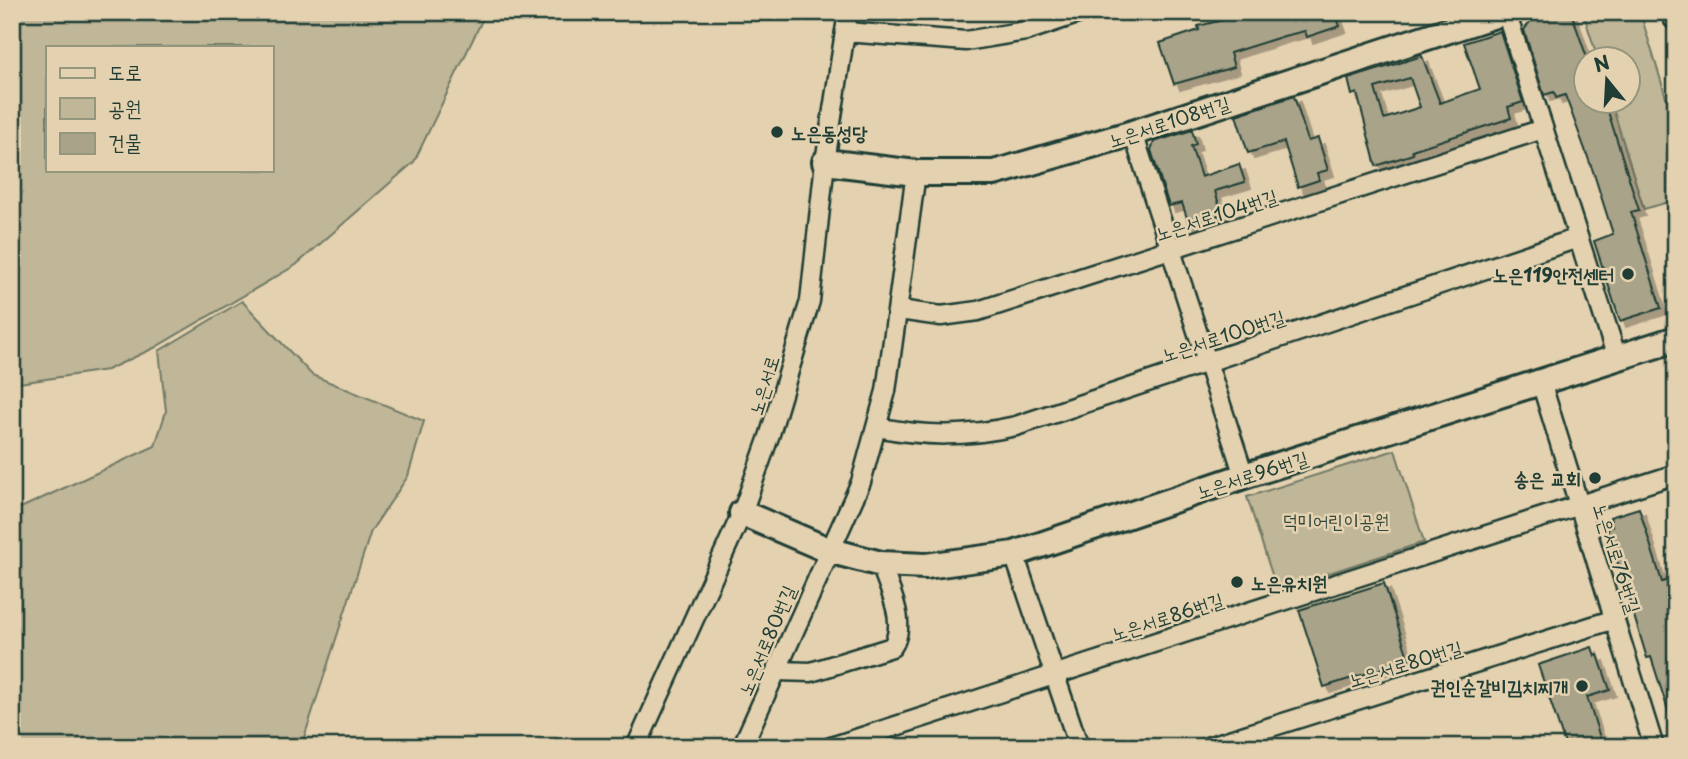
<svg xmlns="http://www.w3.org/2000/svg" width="1688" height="759" font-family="'Playpen Sans','Poor Story',sans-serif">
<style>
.green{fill:#c0b698;stroke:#707a66;stroke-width:2;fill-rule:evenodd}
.building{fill:#a8a389;stroke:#1f3d34;stroke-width:2;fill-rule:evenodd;filter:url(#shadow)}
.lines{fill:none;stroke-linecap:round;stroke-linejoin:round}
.street-casing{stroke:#1f3d34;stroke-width:23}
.secondary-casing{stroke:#1f3d34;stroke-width:30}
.street{stroke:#e4d1af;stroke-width:18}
.secondary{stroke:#e4d1af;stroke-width:24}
.poi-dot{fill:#1f3d34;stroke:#e4d1af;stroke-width:2.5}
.labels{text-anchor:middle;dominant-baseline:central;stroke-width:5;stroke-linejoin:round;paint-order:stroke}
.street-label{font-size:19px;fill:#1f3d34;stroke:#e4d1af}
.poi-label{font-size:19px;font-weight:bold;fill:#1f3d34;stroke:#e4d1af;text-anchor:end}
.park-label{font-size:19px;fill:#2f493e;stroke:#e4d1af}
</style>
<defs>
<filter id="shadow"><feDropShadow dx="6" dy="6" stdDeviation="0" flood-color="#0004"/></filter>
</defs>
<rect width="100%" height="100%" fill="#e4d1af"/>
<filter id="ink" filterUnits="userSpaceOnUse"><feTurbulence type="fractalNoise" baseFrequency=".0143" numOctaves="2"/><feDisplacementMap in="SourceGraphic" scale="14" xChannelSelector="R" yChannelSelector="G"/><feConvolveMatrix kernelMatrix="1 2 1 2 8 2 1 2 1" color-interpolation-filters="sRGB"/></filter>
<g filter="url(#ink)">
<!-- green -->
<g class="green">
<path d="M 12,12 L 486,12 L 414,162 L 296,265 L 154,348 L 107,370 L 12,384 ZM 47,47 L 271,47 L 271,170 L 47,170 Z"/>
<polygon points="1583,12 1640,12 1676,130 1676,200 1644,209 1611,102 1628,102 1628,60 1598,59"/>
<polygon points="242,301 312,375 424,421 408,476 371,531 301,747 12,747 12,512 155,446 166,411 159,351"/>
<polygon points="1395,450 1424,542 1277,590 1247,497"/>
</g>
<!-- building -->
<g class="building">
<polygon points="1255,12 1335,12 1340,26 1307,37 1305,31 1284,36 1230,53 1234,67 1174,84 1160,43 1199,30 1198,26"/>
<polygon points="1550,12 1571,12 1586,55 1586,102 1605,102 1639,210 1631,212 1661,308 1620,321 1594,241 1613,234 1594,174 1565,95 1556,98 1554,92 1544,95 1524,30 1533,18"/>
<path d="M 1500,31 L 1523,102 L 1508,107 L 1511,118 L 1412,150 L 1413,154 L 1376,166 L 1357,93 L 1352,95 L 1348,79 L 1422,56 L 1440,103 L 1480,89 L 1464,43 ZM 1410,78 L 1420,107 L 1384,119 L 1375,88 Z"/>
<polygon points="1294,96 1308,141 1318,138 1328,170 1317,173 1319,180 1298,187 1284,142 1248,153 1236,115"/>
<polygon points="1192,130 1196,144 1191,146 1201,177 1239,164 1245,182 1215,191 1222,214 1189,224 1182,203 1169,206 1151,150 1154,142"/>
<polygon points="1639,508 1662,582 1676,578 1676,722 1672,723 1651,657 1647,658 1607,528 1612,526 1610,517"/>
<polygon points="1384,583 1409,660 1324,687 1299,610"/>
<polygon points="1592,647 1595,656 1598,655 1610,690 1587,697 1603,747 1566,747 1538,665"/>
</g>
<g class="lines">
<!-- street casing -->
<g class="street-casing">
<g id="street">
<polyline points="1506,12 1617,358"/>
<polyline points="845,32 966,41 1026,31 1083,12"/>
<polyline points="1133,133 1244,476"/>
<polyline points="899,310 941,316 978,311 1543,129"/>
<polyline points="1541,382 1654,747"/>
<path d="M 877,427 C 925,437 967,437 1016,426 L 1578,238"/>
<polyline points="1014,554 1079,747"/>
<path d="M 777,671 L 811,672 L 892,647 C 908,623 889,590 881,564"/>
<polyline points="636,747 742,513 770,434 810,301 825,162 848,12"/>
<polyline points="742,747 861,482 886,391 916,173"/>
<polyline points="831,747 1676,474"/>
<polyline points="1207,747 1615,619"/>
</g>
</g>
<!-- secondary casing -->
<g class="secondary-casing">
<g id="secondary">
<polyline points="1674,12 1676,17"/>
<polyline points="825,162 916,173 994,173 1133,133 1504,12"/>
<polyline points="742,513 828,550 881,564 926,566 1014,554 1244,476 1676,339"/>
</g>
</g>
<!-- street -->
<use href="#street" class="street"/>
<!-- secondary -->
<use href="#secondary" class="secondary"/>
</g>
</g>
<!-- markers -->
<g class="poi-dot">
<circle cx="777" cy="132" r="7"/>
<circle cx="1628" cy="274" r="7"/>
<circle cx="1595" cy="478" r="7"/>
<circle cx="1237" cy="582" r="7"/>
<circle cx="1582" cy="686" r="7"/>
</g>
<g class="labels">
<!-- street labels -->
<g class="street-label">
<text transform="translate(1169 121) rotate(-18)">노은서로108번길</text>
<text transform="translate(1216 214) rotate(-18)">노은서로104번길</text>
<text transform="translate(1223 335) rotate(-18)">노은서로100번길</text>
<text transform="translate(763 385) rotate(-73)">노은서로</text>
<text transform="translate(1252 474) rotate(-18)">노은서로96번길</text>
<text transform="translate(1618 558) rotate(72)">노은서로76번길</text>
<text transform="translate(1167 616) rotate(-18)">노은서로86번길</text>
<text transform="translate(766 640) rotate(-67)">노은서로80번길</text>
<text transform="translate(1405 663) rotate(-17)">노은서로80번길</text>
</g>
<!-- poi labels -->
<g class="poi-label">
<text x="791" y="132" text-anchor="start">노은동성당</text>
<text x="1614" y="274">노은119안전센터</text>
<text x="1581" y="478">송은 교회</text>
<text x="1251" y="582" text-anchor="start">노은유치원</text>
<text x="1568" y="686">권인순갈비김치찌개</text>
</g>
<!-- park labels -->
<g class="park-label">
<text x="1336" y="520">덕미어린이공원</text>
</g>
</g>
<!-- margin -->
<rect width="1688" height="759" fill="none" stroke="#e4d1af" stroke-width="42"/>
<rect x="21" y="21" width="1646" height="717" fill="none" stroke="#1f3d34" stroke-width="2.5" filter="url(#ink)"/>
<!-- legend -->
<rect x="46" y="46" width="228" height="126" fill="#e4d1af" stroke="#95967e" stroke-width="2"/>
<rect x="60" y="68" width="35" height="10" fill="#e4d1af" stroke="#95967e" stroke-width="2"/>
<text x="108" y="80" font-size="21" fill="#1f3d34">도로</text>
<rect x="60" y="98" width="35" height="21" fill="#c0b698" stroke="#95967e" stroke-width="2"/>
<text x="108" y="116" font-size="21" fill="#1f3d34">공원</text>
<rect x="60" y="133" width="35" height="21" fill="#a8a389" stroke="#95967e" stroke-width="2"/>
<text x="108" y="150" font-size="21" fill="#1f3d34">건물</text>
<!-- north arrow -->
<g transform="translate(1607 80) rotate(342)"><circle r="33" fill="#e4d1af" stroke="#95967e" stroke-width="2"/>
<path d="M0-5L12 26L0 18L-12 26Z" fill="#1f3d34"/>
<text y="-10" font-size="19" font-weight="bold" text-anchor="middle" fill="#1f3d34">N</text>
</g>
</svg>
